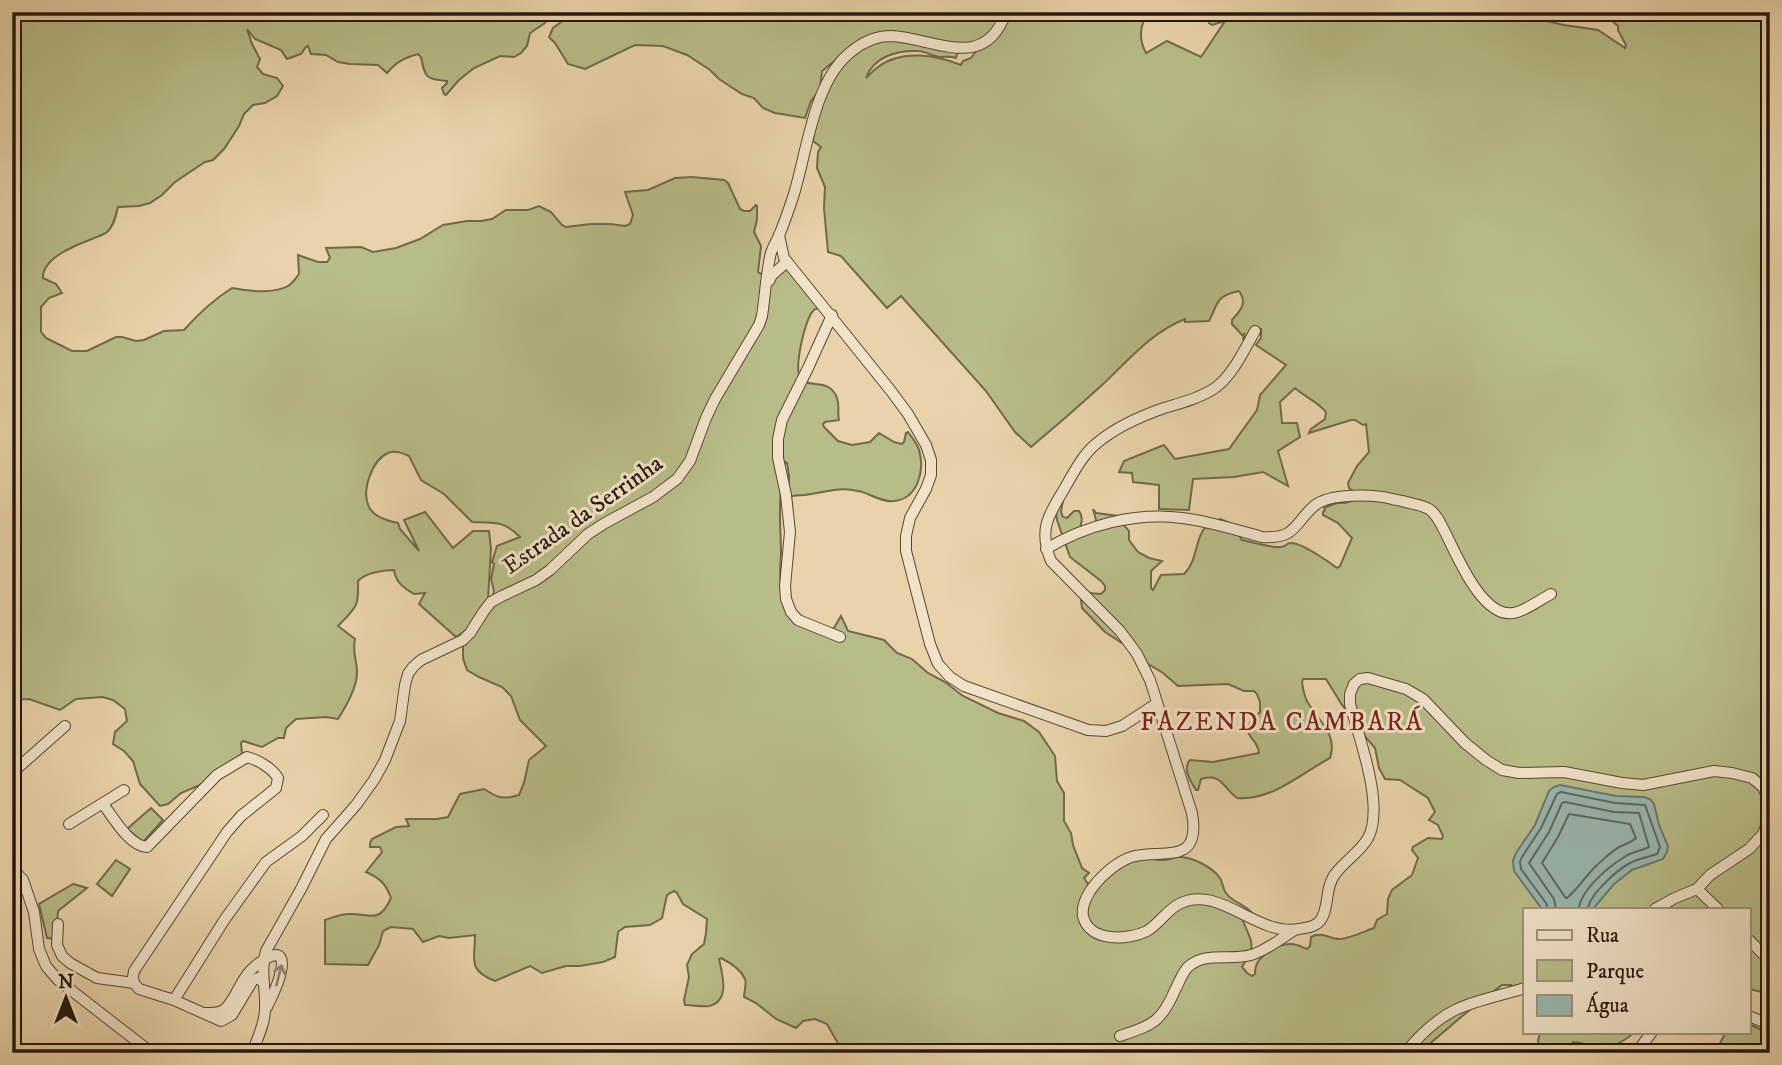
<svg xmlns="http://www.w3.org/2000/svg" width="1782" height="1065" font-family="'IM FELL DW Pica',serif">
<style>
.green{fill:#b8bc88;stroke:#706a4b;stroke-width:2;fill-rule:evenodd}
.water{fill:#99b7b0;stroke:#6b776f;stroke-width:2}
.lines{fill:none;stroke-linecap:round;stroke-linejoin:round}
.shore{stroke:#60675f;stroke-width:2}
.minor-casing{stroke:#584635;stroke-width:12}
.minor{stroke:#f1e2c8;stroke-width:10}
.oneway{stroke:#968774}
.labels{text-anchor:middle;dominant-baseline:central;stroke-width:6;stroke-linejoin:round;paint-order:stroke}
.street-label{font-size:24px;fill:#27170e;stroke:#f1e2c8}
.neighbourhood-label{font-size:26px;letter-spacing:2px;fill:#7a1f14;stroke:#f1e2c8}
</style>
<rect width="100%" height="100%" fill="#ead3ab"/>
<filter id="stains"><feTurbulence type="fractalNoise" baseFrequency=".00286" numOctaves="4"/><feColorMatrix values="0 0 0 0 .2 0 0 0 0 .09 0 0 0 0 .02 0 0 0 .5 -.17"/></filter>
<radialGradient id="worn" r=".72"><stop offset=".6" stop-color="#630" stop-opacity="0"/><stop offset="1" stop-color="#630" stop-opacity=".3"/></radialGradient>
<!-- green -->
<g class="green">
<path d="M 12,12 L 1148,12 C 1140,26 1138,38 1146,53 L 1167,41 L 1201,57 L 1225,21 L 1212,25 L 1209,23 L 1208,12 L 1506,12 L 1564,25 L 1598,30 L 1625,48 L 1626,45 L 1618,30 L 1618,26 L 1601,12 L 1770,12 L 1770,994 L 1749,989 L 1749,909 L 1525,909 L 1525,996 L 1511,985 L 1502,985 L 1461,1017 L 1419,1053 L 852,1053 L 840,1047 L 827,1024 L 815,1019 L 803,1021 L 796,1028 L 776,1019 L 756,1003 L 744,997 C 744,992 747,984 745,979 C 741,970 729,962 721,958 L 719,959 C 722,973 731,1001 709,1006 C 702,1007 693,1005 685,1005 L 684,1000 L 689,977 L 687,965 L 692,954 L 704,944 L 706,933 L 707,919 L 683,904 L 677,893 L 674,891 L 667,895 L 662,918 L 650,925 L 625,927 L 618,932 L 615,957 L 603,962 L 580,966 L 566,966 L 542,973 L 530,966 L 495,981 C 467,970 475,960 475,935 L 449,938 L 439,936 L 423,942 L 413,929 L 391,927 L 383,931 L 379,945 L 368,965 L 325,964 L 325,920 C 332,918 340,914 348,914 C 370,913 379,925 391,898 C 386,884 380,878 366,872 L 382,852 L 380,847 L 370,847 L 370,843 L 372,839 L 396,827 L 409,826 L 406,819 L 437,819 L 448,817 L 460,794 L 484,789 C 498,798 503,800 519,795 L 524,783 L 529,760 L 546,746 L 520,720 L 511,696 L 502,687 L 479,677 L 467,670 L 463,658 L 463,644 L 492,599 L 494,591 L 491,579 L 494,564 L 492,562 L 497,546 L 520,537 C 504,520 493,523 472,522 L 444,494 L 421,480 L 409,456 C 402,453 396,450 388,453 C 372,460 361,491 369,507 C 374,517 388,521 398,523 L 400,529 L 419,551 L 404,520 L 425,512 L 453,548 L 473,531 L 489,531 L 491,549 L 488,599 L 468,629 L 456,637 L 419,604 L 425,593 L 414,594 C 404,588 396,583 394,570 C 383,570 365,573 358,581 C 359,608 356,607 338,626 L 355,639 C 352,654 357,659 357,672 C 357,688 346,706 338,719 L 326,717 L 296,719 L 286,728 L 284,738 L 278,738 L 262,747 L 243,741 L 241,743 L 242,754 L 200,785 L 181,793 L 168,804 L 160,806 L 140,784 L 133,761 L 124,751 L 113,744 L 115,732 L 127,721 L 125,709 L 113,700 L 102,697 L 76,699 L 60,710 L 29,699 L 12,700 ZM 554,15 L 564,16 L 565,19 L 553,28 L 549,37 L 555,43 L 568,64 L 585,69 L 635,45 L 663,46 L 687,55 L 710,70 L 719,79 L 742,94 L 754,98 L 763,108 L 775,113 L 805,118 L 811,101 L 820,90 L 822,71 C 833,63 842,52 854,46 C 836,75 816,106 813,141 L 821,147 L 818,152 L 817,168 L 825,187 L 824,208 L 828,252 L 841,256 L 887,308 L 901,296 L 986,391 L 1015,432 L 1031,447 C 1055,427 1078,407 1101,386 C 1128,361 1150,333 1185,319 L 1185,322 L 1209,321 C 1218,304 1215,296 1239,291 C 1248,303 1240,311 1232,320 L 1232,324 L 1242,335 L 1244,334 L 1243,340 C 1248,333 1251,328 1261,329 L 1261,338 L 1256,345 L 1286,365 L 1260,395 L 1257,410 L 1229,449 L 1175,459 L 1164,445 L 1124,461 L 1119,472 L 1132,473 L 1133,482 L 1159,485 L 1159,509 L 1189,510 L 1193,479 L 1234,477 L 1263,472 L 1288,486 L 1278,451 L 1300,437 L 1297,423 L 1282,423 L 1280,402 L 1295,388 C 1305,397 1318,402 1326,412 L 1325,419 L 1311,429 L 1309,433 L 1351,420 L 1355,420 L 1363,425 L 1366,424 L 1369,452 L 1357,466 L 1348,483 L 1349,488 L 1357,494 L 1358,499 L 1345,503 L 1337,503 L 1324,508 L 1325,510 L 1323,512 L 1323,515 L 1338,523 L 1352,538 L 1340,566 L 1337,568 C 1328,561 1303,544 1292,543 C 1284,543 1289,546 1281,547 C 1271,548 1252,542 1242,540 L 1232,524 L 1220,519 C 1217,521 1213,521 1209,524 C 1194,535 1199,560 1184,574 L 1161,575 L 1153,590 L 1151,588 L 1151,571 L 1162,561 L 1149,558 L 1138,552 L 1129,540 L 1129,531 L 1118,518 L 1119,516 L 1096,513 L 1093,509 L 1096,520 L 1092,530 L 1079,532 C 1081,524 1084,517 1079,511 L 1074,511 L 1067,518 L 1063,517 L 1061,512 L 1063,500 L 1056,513 L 1057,520 L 1070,557 L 1101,581 L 1105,586 L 1105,590 L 1101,594 L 1089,593 L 1084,595 L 1081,600 L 1082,608 L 1105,632 L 1128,647 L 1135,656 L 1163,673 L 1178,686 L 1228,684 L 1244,691 L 1254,691 L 1257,694 L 1260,702 L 1260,712 C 1234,737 1257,733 1259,753 L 1213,762 L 1190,760 C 1182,769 1191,782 1196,790 L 1198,790 L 1201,779 C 1222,773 1222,787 1237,798 C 1272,801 1300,774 1330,758 C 1338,735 1319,721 1308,703 C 1304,697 1303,689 1302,682 L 1303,679 L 1326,679 L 1342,705 L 1355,721 L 1362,733 L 1375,748 L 1379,768 L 1385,779 L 1400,780 L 1428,798 L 1435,812 L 1429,820 L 1438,825 L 1443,836 L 1442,839 L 1428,838 L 1413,847 L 1412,850 L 1418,858 L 1412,875 L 1392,890 L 1388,899 L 1387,914 L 1377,920 L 1374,928 C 1365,931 1348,939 1340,939 C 1329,939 1322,931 1311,937 L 1310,946 L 1307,949 C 1302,947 1297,944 1291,944 C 1275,944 1254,957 1255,974 L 1252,976 L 1247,973 L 1242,967 C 1257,942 1252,944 1243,921 L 1252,913 C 1244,904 1232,902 1226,893 C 1222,888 1223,882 1220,878 C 1212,867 1194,858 1181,857 C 1175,856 1171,860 1165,860 C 1154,861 1143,856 1132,852 L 1097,881 L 1088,884 L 1084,878 L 1089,873 L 1082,868 L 1073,845 L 1071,833 L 1064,821 L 1064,793 L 1057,781 L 1055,756 L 1039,732 L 1024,721 L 998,713 L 963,696 L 945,682 L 928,673 L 912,659 L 897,653 L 884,640 L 848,631 L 841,616 L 834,628 C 814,630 790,614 783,594 C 778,580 781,564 781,550 C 780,517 778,496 785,462 L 787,463 L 789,476 L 788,497 C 795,495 798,495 804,495 C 823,493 839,486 858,491 C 870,493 882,503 894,501 C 918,499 925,470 919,450 C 917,443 912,438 908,432 L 906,433 L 904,442 L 902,444 L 894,442 L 879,433 L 870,442 L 852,445 L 838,441 L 824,427 L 823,424 L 825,422 L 839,420 C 837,412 840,406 837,398 C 829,377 810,389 801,379 C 793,370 805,319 813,311 C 814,309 816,309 818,308 L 816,301 L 791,265 L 770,279 L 758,272 L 761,246 L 754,232 L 757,220 L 757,206 L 756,205 L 750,211 L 744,211 L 740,209 L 728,183 L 724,180 L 692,177 L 675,178 L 648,190 L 625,192 L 633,215 L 630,224 L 625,226 L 610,224 L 591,224 L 566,227 L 562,225 L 551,212 L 539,206 L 528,210 L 506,210 L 492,219 L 481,221 L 467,221 L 443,225 L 420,239 L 396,248 L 373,252 L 361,247 L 326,248 L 330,258 L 327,262 L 318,262 L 298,255 L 299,274 C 296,278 293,283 288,286 C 274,294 248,291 232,288 C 213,300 199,313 184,330 L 164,331 L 144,340 L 136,341 L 122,337 L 116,337 L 87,351 L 72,351 L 46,338 L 41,332 L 41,307 L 49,298 L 62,293 L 56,284 L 43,278 C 42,258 76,245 92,239 C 96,237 104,235 107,232 C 114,226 116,215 118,207 L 139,206 L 150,203 L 162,195 L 175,182 L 205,162 L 213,160 L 224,149 L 239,126 L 244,114 L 253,105 L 265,103 L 277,96 L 283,86 L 277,78 L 263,74 L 257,67 L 260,59 L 252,44 L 247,29 L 255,39 L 281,50 L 287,59 L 301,54 L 306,47 L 308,46 L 311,54 L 326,55 L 338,62 L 350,64 L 378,65 L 387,73 C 396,62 404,58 418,54 L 421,57 C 425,78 426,79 447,81 L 447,83 L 442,88 L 444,94 L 446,95 L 459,80 L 474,68 L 500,56 L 514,57 L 521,53 L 527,46 L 530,33 L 545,23 L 549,17 ZM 967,48 L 976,48 L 977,50 L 971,58 L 963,61 L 961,65 C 936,55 901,49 878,67 C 874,70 869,75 866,78 C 873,57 897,50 918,51 C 925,51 932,56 940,57 C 946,57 950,56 956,58 L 957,54 Z"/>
<polygon points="151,808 163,820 143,842 127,829"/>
<polygon points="116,860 130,869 112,896 97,884"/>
<polygon points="73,884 87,888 58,911 56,939 47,938 39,904"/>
<polygon points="1749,1024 1770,1034 1770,1053 1732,1053 1717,1049 1726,1032 1749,1032"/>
<path d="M 1540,1032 L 1634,1032 C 1626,1042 1613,1044 1603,1053 L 1593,1053 L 1594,1050 C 1588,1044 1581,1043 1573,1042 L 1570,1049 L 1558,1053 L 1541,1053 L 1538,1041 Z"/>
</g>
<!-- water -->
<polygon class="water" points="1560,785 1616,796 1644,797 1650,799 1654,804 1659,825 1668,846 1667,852 1663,859 1632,870 1614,884 1593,909 1542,909 1514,871 1513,861 1516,853 1535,825 1549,791 1554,787"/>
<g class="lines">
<!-- shore -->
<g class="shore">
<path d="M 1569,814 L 1630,824 L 1636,838 C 1631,843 1627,843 1621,846 C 1613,850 1605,858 1598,864 C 1587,874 1578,889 1567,898 L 1565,897 L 1542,863 L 1558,837 Z"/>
<path d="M 1548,909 L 1546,903 L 1521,869 L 1520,862 L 1522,857 L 1541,828 L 1557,794 L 1561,792 L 1615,803 L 1645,805 L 1660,847 L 1657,854 C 1648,857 1638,859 1630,863 C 1617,870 1589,895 1588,909"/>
<path d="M 1556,909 L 1554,899 L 1529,863 L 1549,832 L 1562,803 L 1565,802 L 1614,812 L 1639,813 L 1649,847 C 1641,851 1630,852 1623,858 C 1608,867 1580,891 1579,909"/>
</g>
<!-- minor casing -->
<g class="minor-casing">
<g id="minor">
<polyline points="779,235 784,258 891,391 908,414 926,445 931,460 931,475 926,489 910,518 906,536 906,551 930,644 938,664 950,677 964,686 1088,730 1106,731 1122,726 1156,704"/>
<polyline points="769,281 772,275 787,262"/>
<polyline points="832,315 808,368 782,420 778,439 778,458 786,495 790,532 785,586 786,599 791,612 798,620 840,637"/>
<path d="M 1255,331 C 1244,350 1233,375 1215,388 C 1200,398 1181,403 1164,408 C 1141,416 1116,427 1097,443 C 1082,455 1073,474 1063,491 C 1047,517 1039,531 1051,561 L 1120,631 L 1137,654 L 1150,680 L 1192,813 C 1201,864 1167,850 1135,856 C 1119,860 1107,871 1096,883 C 1089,891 1081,905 1083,916 C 1089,943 1129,940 1147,931 C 1159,924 1167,910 1179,904 C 1218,883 1257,937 1299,929 C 1306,928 1314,927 1319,922 C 1330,911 1324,887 1336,873 C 1345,861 1360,852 1368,838 C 1385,806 1359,738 1350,704 L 1350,694 L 1354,684 L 1360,679 L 1368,678 L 1406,689 L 1423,699 L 1465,743 L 1486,760 L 1502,770 L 1519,773 L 1564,772 L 1622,783 L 1643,785 L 1714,771 L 1732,773 L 1752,778 L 1763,787 L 1769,802 L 1769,818 L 1763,834 L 1749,849 L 1710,875 L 1697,889 L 1675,898 L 1655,909"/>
<path d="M 1046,549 C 1086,525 1135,512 1182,518 C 1209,521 1236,530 1262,537 C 1296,539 1293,525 1314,506 C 1329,493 1373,494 1392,499 C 1402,501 1421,505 1429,509 C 1438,515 1442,527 1447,536 C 1458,558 1483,618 1513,613 C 1524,612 1541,599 1551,594"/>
<polyline points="12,773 65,726"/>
<path d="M 103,804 C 113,817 129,846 147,847 L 217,775 L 247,757 C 258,760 272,768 278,778 L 276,788 L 241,816 L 227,832 L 134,971 L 133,977 L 134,983 L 139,989 L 174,1000 L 221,1021 L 232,1015 L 253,980 L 258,978 L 263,982"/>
<polyline points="69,824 124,790"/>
<polyline points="12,868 23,880 34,912 39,949 46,966 58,980 152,1053"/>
<polyline points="1697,889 1718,909"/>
<polyline points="58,924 57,945 62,956 70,963 97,978 134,983"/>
<polyline points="1749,940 1770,961"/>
<polyline points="174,1000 225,919 266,862 302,836 323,815"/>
<path d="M 205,1013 C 212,1013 220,1014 226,1008 C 236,997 240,982 250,971 C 260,961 287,941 281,971 C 279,984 272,996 267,1007"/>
<polyline points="1749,1016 1770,1025"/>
<path d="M 1120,1036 C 1152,1025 1161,1023 1175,990 C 1179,983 1182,973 1188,967 C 1205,951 1231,961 1251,955 C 1267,950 1279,940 1293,931"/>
<path d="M 252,1053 C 257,1039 265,1024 265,1009 C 266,989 260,970 266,951 L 301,889 L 326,839 L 356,805 L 374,780 L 385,760 L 400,721 L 405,685 L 408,674 L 413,667 L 421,660 L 463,640 L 470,633 L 484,611 L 491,602 L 502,596 L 536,580 L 550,570 L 588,534 L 605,523 L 653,497 L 677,479 L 690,461 L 706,418 L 715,399 L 759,325 L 762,316 C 765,296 766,276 770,257 C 771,249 777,241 780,233 C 785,221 789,209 793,197 C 807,154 813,80 852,51 C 863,42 877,36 891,36 C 935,38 985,73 1006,12"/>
<path d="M 1405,1053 C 1419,1036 1435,1020 1455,1010 C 1476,1000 1503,995 1525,988"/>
<polyline points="1636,1053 1652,1032"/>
</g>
</g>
<!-- minor -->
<use href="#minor" class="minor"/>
</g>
<!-- one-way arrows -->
<defs><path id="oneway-shaft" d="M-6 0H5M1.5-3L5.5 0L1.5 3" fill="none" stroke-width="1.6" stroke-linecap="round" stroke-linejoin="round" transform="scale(1.75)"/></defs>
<use class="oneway" href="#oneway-shaft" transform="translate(279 975) rotate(-76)"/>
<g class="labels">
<!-- street labels -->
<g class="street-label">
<text transform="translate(583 515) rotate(-35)">Estrada da Serrinha</text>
</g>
<!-- neighbourhood labels -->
<g class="neighbourhood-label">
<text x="1282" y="722">FAZENDA CAMBARÁ</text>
</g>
</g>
<!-- margin -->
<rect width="1782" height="1065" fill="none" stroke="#ead3ab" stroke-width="42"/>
<rect x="14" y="14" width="1754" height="1037" fill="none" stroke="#27170e" stroke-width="3.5"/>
<rect x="21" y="21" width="1740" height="1023" fill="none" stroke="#27170e" stroke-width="2"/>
<!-- legend -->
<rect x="1523" y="908" width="228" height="126" fill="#f1e2c8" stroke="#a0917e" stroke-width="2"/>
<rect x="1537" y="930" width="35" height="10" fill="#f1e2c8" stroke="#a0917e" stroke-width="2"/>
<text x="1586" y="942" font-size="21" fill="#27170e">Rua</text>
<rect x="1537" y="960" width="35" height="21" fill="#b8bc88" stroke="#a0917e" stroke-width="2"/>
<text x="1586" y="978" font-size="21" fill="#27170e">Parque</text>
<rect x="1537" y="995" width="35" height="21" fill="#99b7b0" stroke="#a0917e" stroke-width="2"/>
<text x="1586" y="1012" font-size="21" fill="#27170e">Água</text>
<!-- north arrow -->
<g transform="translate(66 998)" stroke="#f1e2c8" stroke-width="5" paint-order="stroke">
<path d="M0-5L12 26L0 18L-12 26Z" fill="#27170e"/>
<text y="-10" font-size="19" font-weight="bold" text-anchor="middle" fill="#27170e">N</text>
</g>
<rect width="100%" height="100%" filter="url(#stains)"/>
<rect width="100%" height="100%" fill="url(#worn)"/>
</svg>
